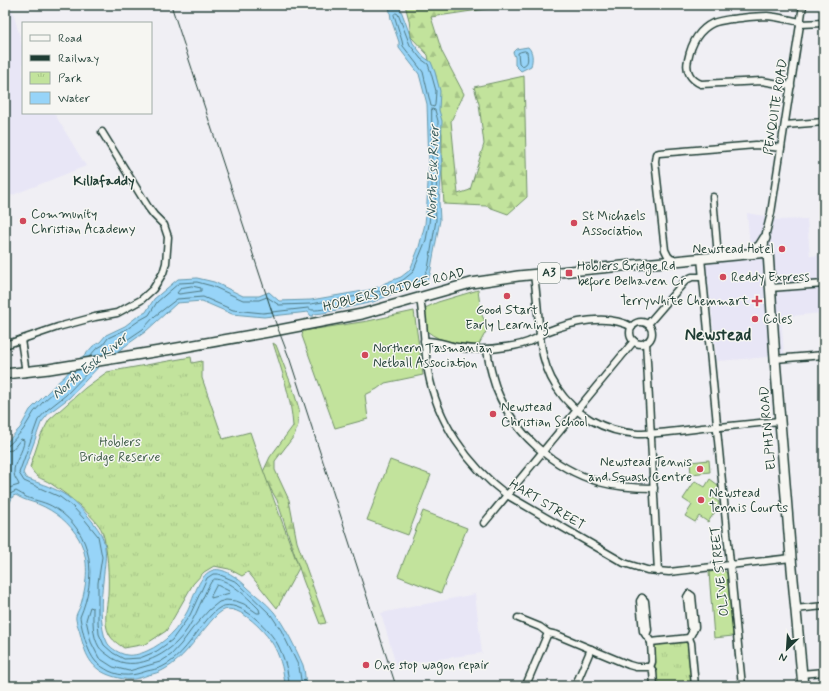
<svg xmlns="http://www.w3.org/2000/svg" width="829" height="691" font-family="Mynerve,sans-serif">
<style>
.built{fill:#e8e6f6}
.forest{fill:url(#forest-firs);stroke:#709068}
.park{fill:url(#park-tufts);stroke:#709068}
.pitch{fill:#c2e39c;stroke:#709068}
.water{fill:#97d4f8;stroke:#6798aa}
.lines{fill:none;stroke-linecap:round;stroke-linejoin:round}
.shore{stroke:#4f7982;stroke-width:1}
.minor-casing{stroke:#1f3d34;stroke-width:9}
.highway-casing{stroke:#1f3d34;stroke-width:12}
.minor{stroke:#f6f6f2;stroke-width:6}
.highway{stroke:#f6f6f2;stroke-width:9}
.rail{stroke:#1f3d34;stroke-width:1}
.poi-dot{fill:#d1495b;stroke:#f6f6f2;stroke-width:1.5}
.labels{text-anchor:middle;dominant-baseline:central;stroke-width:3;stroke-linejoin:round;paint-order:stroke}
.shield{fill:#f6f6f2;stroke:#60746d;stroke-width:1}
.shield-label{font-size:12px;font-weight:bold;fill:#1f3d34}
.street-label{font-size:13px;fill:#1f3d34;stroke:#f6f6f2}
.poi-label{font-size:13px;fill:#1f3d34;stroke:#f6f6f2;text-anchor:start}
.park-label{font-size:13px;fill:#405e49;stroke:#f6f6f2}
.water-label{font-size:14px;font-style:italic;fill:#375b5b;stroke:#f6f6f2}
.neighbourhood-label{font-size:14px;font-weight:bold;fill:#1f3d34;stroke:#f6f6f2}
.district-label{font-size:17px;font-weight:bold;fill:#1f3d34;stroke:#f6f6f2}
</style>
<defs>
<pattern id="forest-firs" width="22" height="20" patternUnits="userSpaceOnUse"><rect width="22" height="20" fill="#c2e39c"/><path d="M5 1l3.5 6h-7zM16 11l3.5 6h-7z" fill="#a6c487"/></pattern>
<pattern id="park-tufts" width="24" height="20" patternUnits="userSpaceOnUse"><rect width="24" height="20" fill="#c2e39c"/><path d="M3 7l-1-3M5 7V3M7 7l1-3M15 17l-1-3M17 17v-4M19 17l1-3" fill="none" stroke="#a6c487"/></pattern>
</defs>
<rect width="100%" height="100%" fill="#f0eff4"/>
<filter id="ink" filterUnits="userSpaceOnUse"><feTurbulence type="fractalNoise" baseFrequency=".025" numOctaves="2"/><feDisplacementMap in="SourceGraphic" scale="8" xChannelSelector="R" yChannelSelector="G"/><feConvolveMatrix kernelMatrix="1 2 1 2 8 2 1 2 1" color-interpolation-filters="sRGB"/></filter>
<g filter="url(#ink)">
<!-- built -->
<g class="built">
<polygon points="5,5 11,5 23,48 23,113 54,113 86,166 5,198"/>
<polygon points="747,213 764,216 777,220 807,219 810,256 824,255 824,281 820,281 821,313 781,317 784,354 769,357 717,361 706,262 751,258"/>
<polygon points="475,594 482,653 396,665 381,613"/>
</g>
<!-- forest -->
<g class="forest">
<polygon points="405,5 499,5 499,7 431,17 442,52 464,94 451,121 458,194 470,190 484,144 479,104 474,87 524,76 527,197 508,214 486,206 444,204 442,173 442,134 428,55 411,37 409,20"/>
<path d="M 273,343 L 276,345 L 293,389 L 299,409 L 298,425 L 294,436 L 275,461 L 275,470 L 289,500 L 297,542 L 326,623 L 320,624 L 303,580 L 277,500 L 262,474 L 270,457 L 293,426 C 291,397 282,371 273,343 Z"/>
</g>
<!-- park -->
<g class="park">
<path d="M 191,357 L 192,363 L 202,361 L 202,378 L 223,439 L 250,432 C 265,478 283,523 299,568 L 277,608 L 248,572 L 242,576 L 229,569 L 214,566 L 204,572 L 193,584 L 166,631 L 146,644 L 124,648 C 118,644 112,640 109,634 C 103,622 107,607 108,595 C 109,578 108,547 102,531 C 97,518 65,493 53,485 C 42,477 38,481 30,467 L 40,437 L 49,420 L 85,388 L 107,372 Z"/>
<polygon points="686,640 689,642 693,686 656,686 652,668 653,644"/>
</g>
<!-- pitch -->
<g class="pitch">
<path d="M 478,290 L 481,313 L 488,328 L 478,346 C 461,345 441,343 427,331 L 425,308 L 438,302 Z"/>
<polygon points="414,311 423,375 385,383 377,389 365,395 368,419 335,428 302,336 303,331 368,321"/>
<polygon points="390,460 431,475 408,535 367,520"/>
<polygon points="709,460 710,472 691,474 690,462"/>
<polygon points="710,479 718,485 718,488 712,497 719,502 719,506 708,522 699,516 695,522 685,516 692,505 683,499 695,481 705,487"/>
<polygon points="423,511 467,528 441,593 398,576"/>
<polygon points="723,570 727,573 733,636 714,638 709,572"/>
</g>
<!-- water -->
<g class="water">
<path d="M 389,5 L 399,5 L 413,43 L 424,57 L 431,62 L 435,72 L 440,91 L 439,110 L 442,121 L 441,149 L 442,168 L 439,202 L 440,220 L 432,263 C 431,271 430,278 424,284 L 417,284 L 373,302 L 323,313 L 314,314 L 313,316 L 311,316 L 308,312 L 264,317 L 232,314 L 202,301 L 177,303 L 145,332 L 104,361 L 69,398 L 49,413 L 41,423 L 23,473 L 26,478 C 37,483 50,486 62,493 C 75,500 94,521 101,534 C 109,549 104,566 103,582 C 101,597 99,628 107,642 C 109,647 117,652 123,654 C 131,657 140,654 147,651 C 165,643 178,629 187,612 C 193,601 198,576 211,571 C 222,565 240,580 247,587 C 256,596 266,602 274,612 C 285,626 296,649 303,665 C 305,671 305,679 306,686 L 285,686 C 284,673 281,660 275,648 C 269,635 238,601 222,611 C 216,615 211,621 207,626 C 194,641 183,659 165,669 C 160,672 154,674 148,675 C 138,679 130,681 119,678 C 92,672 86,658 80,633 C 79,628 75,621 76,616 C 77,612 80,608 81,604 C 87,583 90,560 79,539 C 70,523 55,511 38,504 C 30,501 23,500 16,495 L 13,496 L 5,512 L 5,444 L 20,428 L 30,410 L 56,384 L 65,376 L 80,358 L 85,355 L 93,346 L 100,342 L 106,335 L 125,326 L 138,316 L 146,312 L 154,299 L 178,279 L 197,278 L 214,282 L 243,296 L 259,296 L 269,292 L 279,301 L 311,300 L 369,290 L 381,286 L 385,283 L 401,277 L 410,270 L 419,247 L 425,224 L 427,202 L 429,164 L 427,104 L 419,74 L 399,48 L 399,42 L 391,19 Z"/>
<path d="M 528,47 C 533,52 533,59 531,66 L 521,71 L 515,65 L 515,57 L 513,52 L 516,49 Z"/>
</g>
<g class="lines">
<!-- shore -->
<g class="shore">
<polygon points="396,13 398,14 410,45 421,59 428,64 431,73 436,91 435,105 434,107 431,106 423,72 403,46 402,41 395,18 394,15"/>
<path d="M 525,51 L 527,52 C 528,59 529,64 522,66 L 519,63 L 518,53 L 520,52 Z"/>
<polygon points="432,109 435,110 438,121 437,149 438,168 435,202 436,220 428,269 422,280 415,281 386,291 384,289 386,287 390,287 403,280 413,272 426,240 429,224 432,191"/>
<polygon points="192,286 201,288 201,291 179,294 177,293 181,288"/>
<path d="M 89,357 L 96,349 L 103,345 L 108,338 L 127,329 L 140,320 L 149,315 L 157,302 L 179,283 L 197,282 L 212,286 L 243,300 L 259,300 L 267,297 L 279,305 L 311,304 L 370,294 L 379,291 L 381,293 L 380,295 C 371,299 324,311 313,310 C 311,310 310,309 308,308 L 263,313 L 233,310 L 203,297 L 177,299 L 155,316 L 143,329 L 106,354"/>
<polyline points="92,368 66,395 47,410 38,420 19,473 24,481 60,497 73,507 85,520 98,536 102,557 98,583 98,623 99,634 104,645 113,653 124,659 140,658 157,651 172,640 190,615 207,578 213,574 218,574 237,582 271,615 281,630 299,667 302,686"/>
<polyline points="5,446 9,445 23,430 34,412 43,402 68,379 76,370"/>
<path d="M 5,451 L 12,450 L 21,439 L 24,440 C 24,452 13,462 14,473 C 14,478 18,481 19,485 L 9,488 L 5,492"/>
<path d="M 5,503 L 10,494 L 16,491 C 20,493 23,495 26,497 C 36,501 46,502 55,508 C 94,533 97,577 80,617 C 82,630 87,652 96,662 C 100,666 104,668 109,671 C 122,677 133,676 147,671 C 152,670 157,669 162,667 C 181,658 193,637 206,621 C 210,616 215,610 221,607 C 240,598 270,630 278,645 C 284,657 289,673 289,686"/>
<path d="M 215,579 C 230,579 249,599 259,609 L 260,613 L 257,613 L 244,604 L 236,601 L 226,600 L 219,602 L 209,610 L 192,629 L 181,644 L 171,655 L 160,662 L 129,671 L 113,667 L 99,658 L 91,642 L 86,620 L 90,607 L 93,608 C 93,621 92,635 99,647 C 101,650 105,653 108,655 C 129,673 159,659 176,643 C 194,626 199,602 211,582 Z"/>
<polygon points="217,585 229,591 230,593 211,598 211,596"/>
</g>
<!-- minor casing -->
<g class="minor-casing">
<g id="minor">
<polyline points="800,24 824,23"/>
<path d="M 791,86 L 762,81 L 701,84 C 691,80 685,71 688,60 C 691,45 698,30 713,23 C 718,21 725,20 731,19 C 742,18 755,16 767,16 C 778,17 790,20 801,22"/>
<polyline points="785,125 824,122"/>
<polyline points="713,197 718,257"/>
<polyline points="764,252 766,233 771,213 803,5"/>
<polyline points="701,258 717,424"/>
<polyline points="673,261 668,256 665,250 655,161 656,154 659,153 756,145 781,148"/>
<path d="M 534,274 C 536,291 538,309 539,326 C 540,332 540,338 541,344 C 545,376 563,404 591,420 C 605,428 621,433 638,434 C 663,434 689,429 713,427"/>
<polyline points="770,288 824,284"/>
<path d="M 420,298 C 424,322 424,347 428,371 C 437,421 467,465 507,495 L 624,563 L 647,570 L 669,572 L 791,558"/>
<circle cx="641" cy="333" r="11"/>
<polyline points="648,324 686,280 692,277 703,277"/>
<polyline points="21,340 26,373"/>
<path d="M 424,341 C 436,340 446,345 457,347 C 473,350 489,350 506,347 C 515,346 527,343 535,339 C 539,337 542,334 546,332 C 571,322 607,313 632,327"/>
<polyline points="646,342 658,572"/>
<polyline points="5,345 58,327 95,317 117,313 141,300 153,289 163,273 166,263 168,237 164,225 154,215 148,207 102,132"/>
<path d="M 487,350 C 489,363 492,376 496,388 C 514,434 553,468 599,482 C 617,487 635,488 654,488"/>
<polyline points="775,359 824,355"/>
<polyline points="720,427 780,421"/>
<polyline points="717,430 742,686"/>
<polyline points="484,523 634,341"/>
<polyline points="689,594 687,597 690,626 693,631"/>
<polyline points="642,598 640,601 643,631 651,642"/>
<polyline points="642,598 645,601 648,630 646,635"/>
<polyline points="795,609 824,606"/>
<polyline points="518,618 540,627 548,633 557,635 629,665 636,667 650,667 653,671 654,686"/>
<polyline points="689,638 695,627 692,596 689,594"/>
<polyline points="650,667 652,662 651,642 689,638 691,643 695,686"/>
<polyline points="801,674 824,672"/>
<polyline points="577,682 591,649"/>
<polyline points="526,685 548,633"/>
</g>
</g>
<!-- highway casing -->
<g class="highway-casing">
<g id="highway">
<polyline points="750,253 760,246 765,238"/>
<polyline points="5,374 49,369 172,349 274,331 362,314 471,283 518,276 768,252 775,359 791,558 803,686"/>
</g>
</g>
<!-- minor -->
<use href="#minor" class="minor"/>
<!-- highway -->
<use href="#highway" class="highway"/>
<!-- rail -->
<polyline class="rail" points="171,5 275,321 290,360 396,686"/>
</g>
</g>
<!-- markers -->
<g class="poi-dot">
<circle cx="23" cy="221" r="4"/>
<circle cx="574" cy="223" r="4"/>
<circle cx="782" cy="249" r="4"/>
<rect x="565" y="269" width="8" height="8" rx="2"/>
<circle cx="723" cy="277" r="4"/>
<circle cx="507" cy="296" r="4"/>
<path d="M755 295h4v4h4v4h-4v4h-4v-4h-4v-4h4z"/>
<circle cx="755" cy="319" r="4"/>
<circle cx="365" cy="355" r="4"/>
<circle cx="493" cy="414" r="4"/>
<circle cx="700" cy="469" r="4"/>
<circle cx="701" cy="500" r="4"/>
<circle cx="366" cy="665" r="4"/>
</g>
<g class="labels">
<!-- shield labels -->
<rect class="shield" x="538" y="263" width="22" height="20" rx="3"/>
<g class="shield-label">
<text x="549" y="273">A3</text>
</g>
<!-- street labels -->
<g class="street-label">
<text transform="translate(776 107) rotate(-81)">PENQUITE ROAD</text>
<text transform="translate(394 290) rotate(-14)">HOBLERS BRIDGE ROAD</text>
<text transform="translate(768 428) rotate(-95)">ELPHIN ROAD</text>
<text transform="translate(547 505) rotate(31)">HART STREET</text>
<text transform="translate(720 571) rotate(-96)">OLIVE STREET</text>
</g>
<!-- poi labels -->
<g class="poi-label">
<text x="31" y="214">Community<tspan x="31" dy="15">Christian Academy</tspan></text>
<text x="582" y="216">St Michaels<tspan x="582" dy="15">Association</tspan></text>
<text x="774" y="249" text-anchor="end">Newstead Hotel</text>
<text x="577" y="266">Hoblers Bridge Rd<tspan x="577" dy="15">before Belhaven Cr</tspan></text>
<text x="731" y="277">Reddy Express</text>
<text x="749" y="301" text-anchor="end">TerryWhite Chemmart</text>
<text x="507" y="310" text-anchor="middle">Good Start<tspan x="507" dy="15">Early Learning</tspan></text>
<text x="763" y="319">Coles</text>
<text x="373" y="348">Northern Tasmanian<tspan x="373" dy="15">Netball Association</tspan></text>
<text x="501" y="407">Newstead<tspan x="501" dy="15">Christian School</tspan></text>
<text x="692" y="462" text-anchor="end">Newstead Tennis<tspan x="692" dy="15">and Squash Centre</tspan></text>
<text x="709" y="493">Newstead<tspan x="709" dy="15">Tennis Courts</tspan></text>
<text x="374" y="665">One stop wagon repair</text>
</g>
<!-- park labels -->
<g class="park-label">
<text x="120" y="442">Hoblers<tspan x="120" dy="15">Bridge Reserve</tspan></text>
</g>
<!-- water labels -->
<g class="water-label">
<text transform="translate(433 172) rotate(-88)">North Esk River</text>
<text transform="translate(90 366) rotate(-40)">North Esk River</text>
</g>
<!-- neighbourhood labels -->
<g class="neighbourhood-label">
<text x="104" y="181">Killafaddy</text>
</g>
<!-- district labels -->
<g class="district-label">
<text x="718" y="335">Newstead</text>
</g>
</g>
<!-- margin -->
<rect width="829" height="691" fill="none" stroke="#f6f6f2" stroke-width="20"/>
<rect x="10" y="10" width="809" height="671" fill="none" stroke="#1f3d34" stroke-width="1.5" filter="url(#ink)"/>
<!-- legend -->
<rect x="22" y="22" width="130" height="92" fill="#f6f6f2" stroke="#a0aca6"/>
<rect x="30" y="35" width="20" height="6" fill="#f6f6f2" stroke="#a0aca6"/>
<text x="58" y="42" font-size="12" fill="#1f3d34">Road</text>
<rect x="30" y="55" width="20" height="6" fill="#1f3d34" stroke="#a0aca6"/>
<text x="58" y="62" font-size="12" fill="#1f3d34">Railway</text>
<rect x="30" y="72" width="20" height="12" fill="url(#park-tufts)" stroke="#a0aca6"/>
<text x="58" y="82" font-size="12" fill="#1f3d34">Park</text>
<rect x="30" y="92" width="20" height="12" fill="#97d4f8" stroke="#a0aca6"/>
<text x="58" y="102" font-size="12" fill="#1f3d34">Water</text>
<!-- north arrow -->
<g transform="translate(787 649) rotate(205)" stroke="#f6f6f2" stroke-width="3" paint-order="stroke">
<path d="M0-3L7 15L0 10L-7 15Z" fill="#1f3d34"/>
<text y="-6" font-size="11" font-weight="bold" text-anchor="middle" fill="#1f3d34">N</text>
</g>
</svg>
